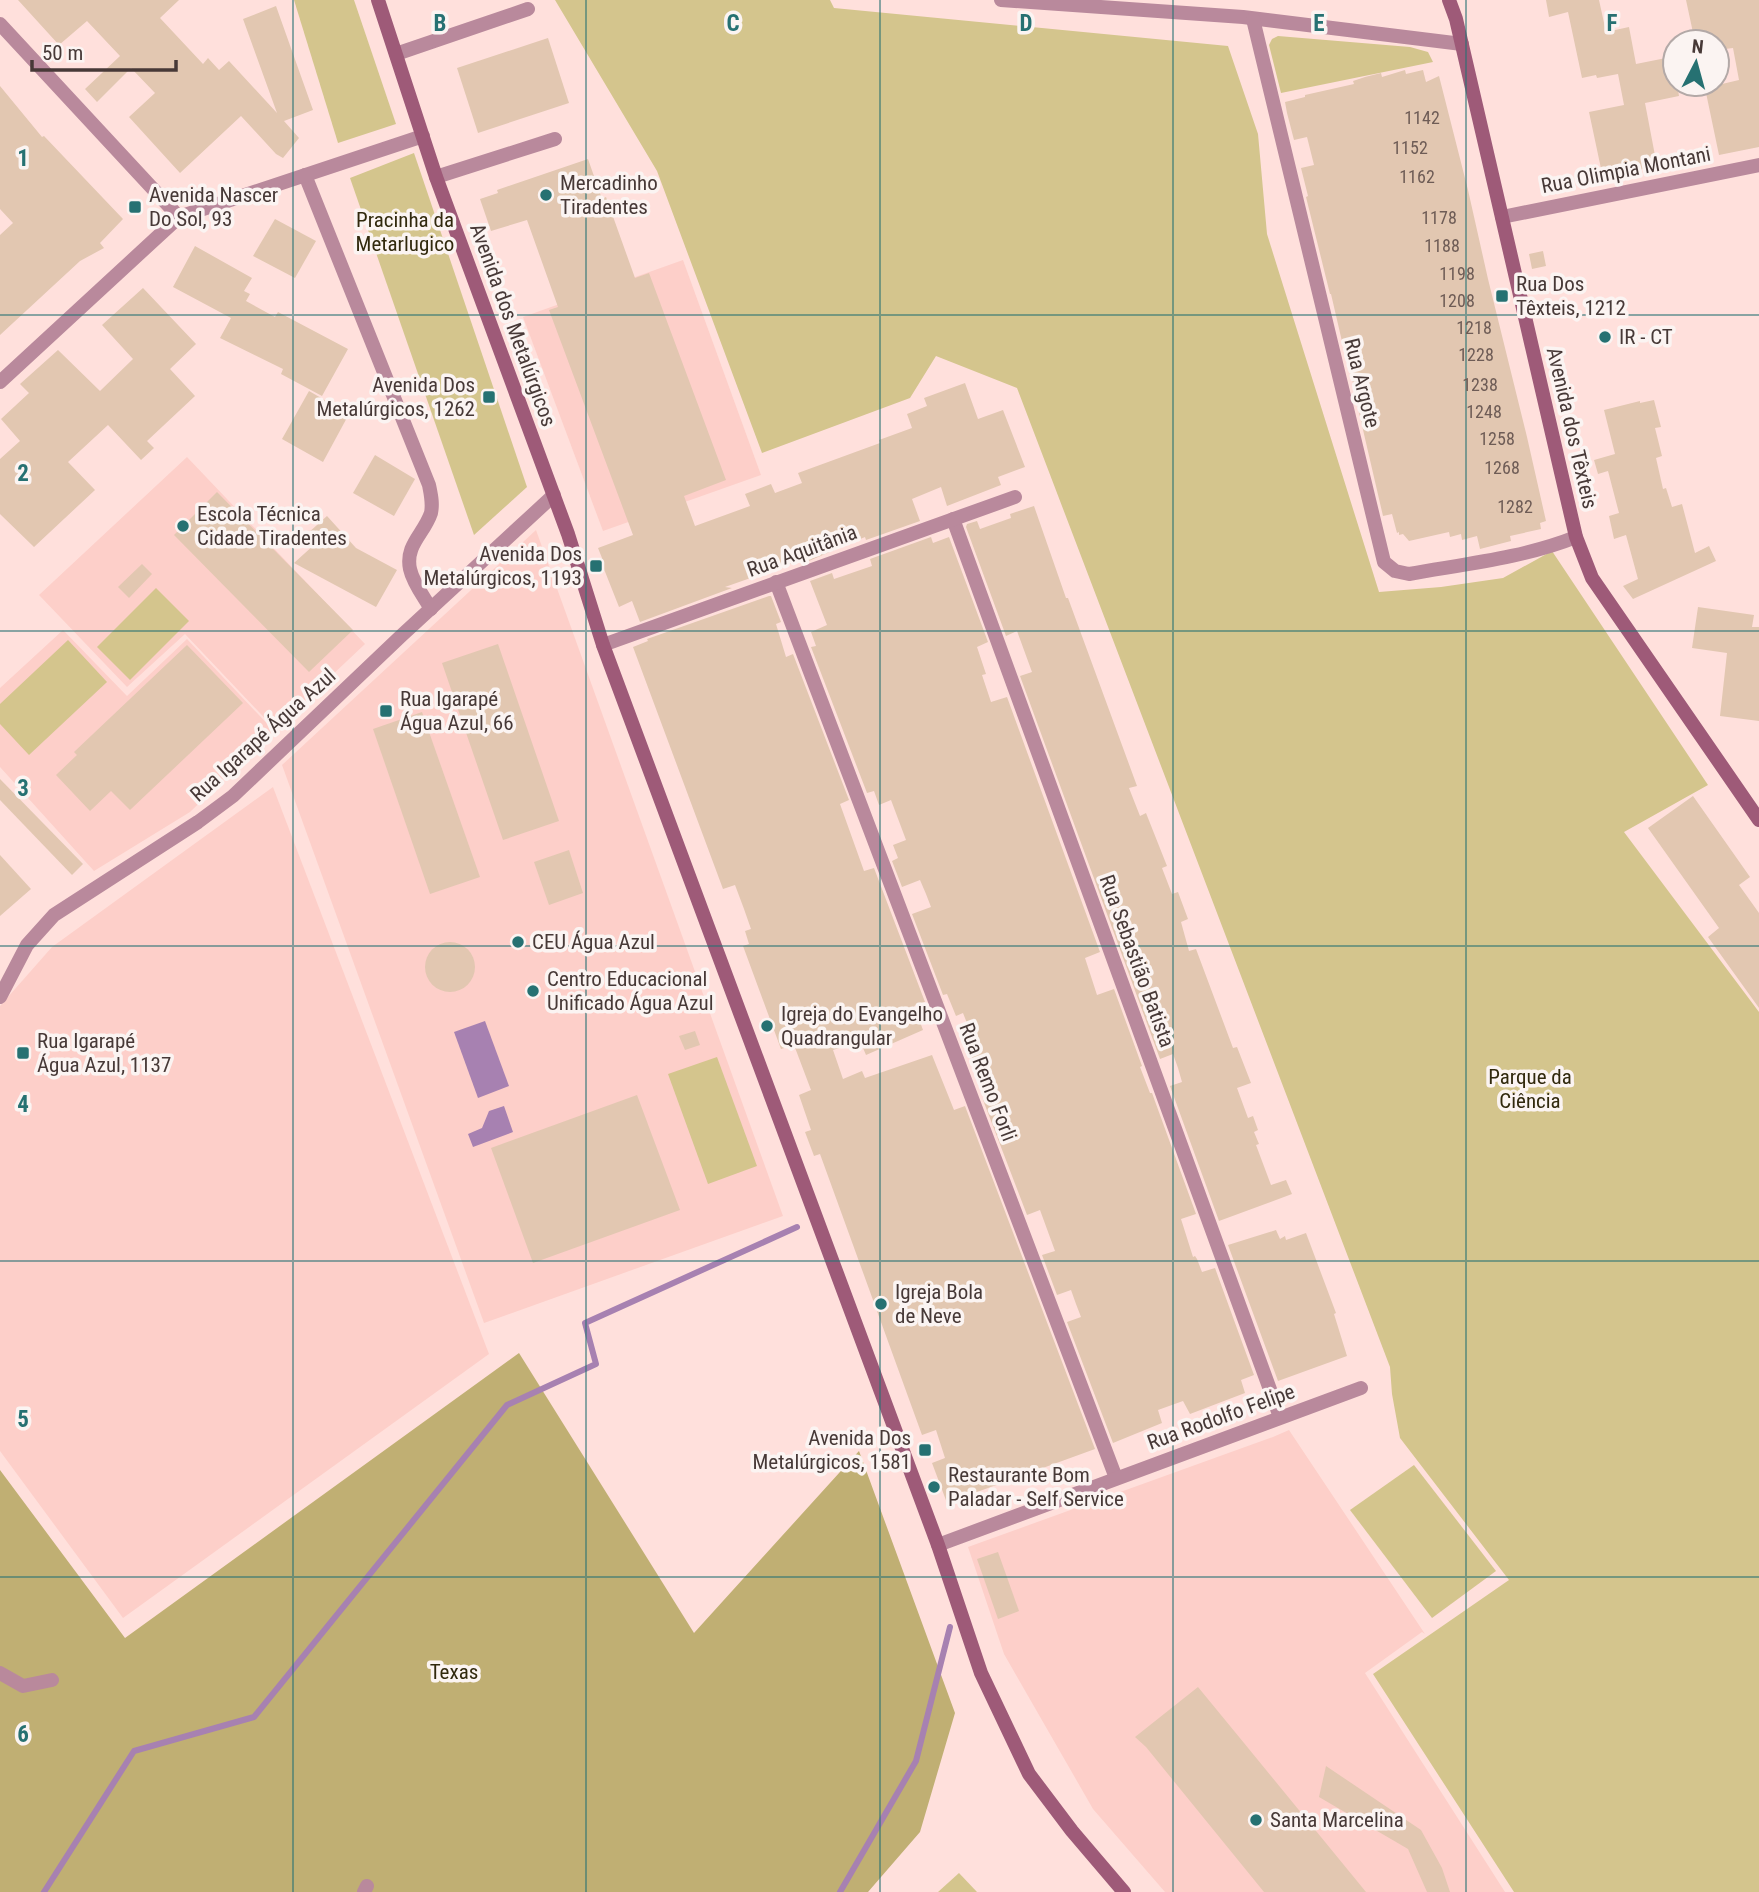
<svg xmlns="http://www.w3.org/2000/svg" width="1759" height="1892" font-family="'Roboto Condensed',sans-serif">
<style>
.built{fill:#fdcfc9}
.green{fill:#d4c58d}
.forest{fill:#c0af73}
.water{fill:#a781b1}
.lines{fill:none;stroke-linecap:round;stroke-linejoin:round}
.stream{stroke:#a781b1;stroke-width:6}
.building{fill:#e2c7b1}
.street{stroke:#b9899c;stroke-width:14}
.secondary{stroke:#9e5a78;stroke-width:14}
.grid{fill:none;stroke:#267172;stroke-width:2;stroke-opacity:0.55}
.poi-dot{fill:#267172;stroke:#fbf4f2;stroke-width:2.5}
.labels{text-anchor:middle;dominant-baseline:central;stroke-width:7;stroke-linejoin:round;paint-order:stroke}
.number-label{font-size:18px;fill:#6e5c56}
.street-label{font-size:21px;fill:#473937;stroke:#fbf4f2}
.poi-label{font-size:21px;fill:#473937;stroke:#fbf4f2;text-anchor:start}
.park-label{font-size:21px;fill:#31290d;stroke:#fbf4f2}
.grid-label{font-size:23px;text-anchor:middle;font-weight:bold;fill:#267172;stroke:#fbf4f2;stroke-width:7;stroke-linejoin:round;paint-order:stroke}
</style>
<rect width="100%" height="100%" fill="#ffe0dc"/>
<!-- built -->
<g class="built">
<polygon points="683,260 761,475 603,531 523,317"/>
<polygon points="187,457 365,644 275,729 185,634 127,687 39,595"/>
<polygon points="536,530 783,1216 484,1323 282,765"/>
<polygon points="63,630 127,696 187,639 274,731 190,812 94,871 0,767 0,688"/>
<polygon points="273,787 489,1354 123,1618 0,1451 0,1006 52,947"/>
<polygon points="1289,1430 1425,1634 1422,1632 1365,1673 1505,1892 1165,1892 1093,1809 1004,1654 968,1547 1273,1437"/>
</g>
<!-- green -->
<g class="green">
<polygon points="294,0 354,0 396,124 338,143"/>
<polygon points="555,0 830,0 834,8 1228,46 1258,134 1267,234 1379,592 1441,587 1503,578 1552,551 1708,785 1624,832 1759,1012 1759,1892 1514,1892 1373,1674 1509,1580 1400,1438 1392,1394 1390,1367 1017,388 936,356 910,398 762,453 657,171"/>
<polygon points="1278,36 1410,47 1428,52 1433,62 1281,93 1269,45 1272,39"/>
<polygon points="414,153 527,487 474,535 350,178"/>
<polygon points="156,588 189,621 130,680 97,647"/>
<polygon points="68,640 107,682 29,755 0,724 0,704"/>
<polygon points="717,1057 757,1166 708,1184 668,1074"/>
<polygon points="1414,1465 1496,1571 1432,1618 1350,1510"/>
<polygon points="959,1873 977,1892 938,1892"/>
</g>
<!-- forest -->
<polygon class="forest" points="519,1353 694,1633 859,1451 955,1713 920,1832 868,1892 0,1892 0,1470 125,1638"/>
<!-- water -->
<g class="water">
<polygon points="485,1021 509,1086 478,1098 454,1032"/>
<polygon points="504,1106 513,1132 473,1147 468,1134 482,1128 489,1111"/>
</g>
<g class="lines">
<!-- stream -->
<g class="stream">
<polyline points="44,1892 134,1751 254,1717 507,1405 596,1364 585,1323 797,1227"/>
<polyline points="840,1892 916,1761 950,1627"/>
</g>
</g>
<!-- building -->
<g class="building">
<polygon points="18,0 179,0 160,18 203,64 208,58 219,70 229,61 277,113 243,19 276,6 313,110 284,121 299,138 283,158 276,154 241,116 180,173 129,117 155,93 131,68 97,102 85,89 120,56 87,21 59,45"/>
<polygon points="1546,0 1599,0 1606,32 1629,27 1636,64 1671,57 1675,84 1677,84 1679,96 1645,103 1657,166 1603,178 1589,112 1624,105 1618,74 1597,78 1596,75 1582,78 1568,12 1549,17"/>
<polygon points="1686,0 1759,0 1759,147 1719,155 1705,88 1739,80 1733,48 1717,50 1717,42 1695,42"/>
<polygon points="548,38 569,103 478,133 457,68"/>
<polygon points="1405,70 1406,74 1423,70 1426,82 1439,76 1468,190 1488,279 1527,437 1546,521 1540,523 1541,529 1510,536 1511,541 1480,549 1477,536 1462,540 1461,534 1450,537 1449,532 1409,541 1403,534 1399,535 1399,532 1397,533 1392,514 1383,516 1354,391 1355,391 1348,363 1347,363 1331,294 1330,294 1306,197 1308,196 1301,168 1314,165 1307,137 1294,140 1287,113 1285,102 1305,97 1305,95 1354,84 1353,81 1365,77 1381,73 1382,77"/>
<polygon points="0,86 42,137 44,136 123,219 100,243 104,248 80,261 0,335 0,235 13,223 0,209"/>
<polygon points="588,159 602,199 606,197 635,278 649,273 726,480 684,496 695,526 750,506 745,494 771,484 775,493 802,483 798,473 880,443 879,440 912,428 907,414 927,406 924,398 965,383 978,419 1003,410 1025,467 998,477 1001,485 947,506 941,487 912,499 920,521 866,540 865,537 804,563 803,560 787,565 725,587 732,588 640,622 632,601 619,607 600,559 602,558 598,548 633,535 549,310 558,307 527,220 491,231 480,199 498,193 497,190"/>
<polygon points="275,219 316,241 295,278 253,256"/>
<polygon points="195,246 252,278 244,291 250,294 246,301 275,317 278,312 348,349 322,396 281,374 283,369 220,338 231,318 173,287"/>
<polygon points="1543,251 1546,266 1532,269 1529,254"/>
<polygon points="143,288 196,344 170,369 195,396 147,441 154,448 141,460 108,425 68,462 95,490 34,547 0,514 0,459 20,441 1,419 29,393 20,384 58,350 100,391 133,359 102,325"/>
<polygon points="309,391 349,414 323,462 282,439"/>
<polygon points="1654,400 1661,427 1655,428 1662,456 1656,458 1663,489 1666,488 1672,507 1682,504 1695,553 1709,546 1716,561 1633,599 1623,586 1638,579 1626,535 1614,539 1609,516 1619,513 1608,471 1598,474 1594,460 1615,454 1604,410 1640,401 1640,403"/>
<polygon points="375,455 415,479 394,516 353,493"/>
<polygon points="217,492 353,630 309,672 174,535"/>
<polygon points="1034,506 1066,598 1068,598 1137,786 1129,788 1140,816 1146,813 1167,866 1162,868 1172,894 1178,892 1188,919 1181,922 1189,951 1196,949 1233,1048 1237,1047 1251,1083 1237,1088 1248,1118 1253,1116 1258,1130 1254,1132 1259,1144 1256,1145 1271,1185 1286,1180 1292,1194 1219,1221 1170,1086 1182,1082 1178,1068 1173,1054 1160,1059 1020,676 1032,672 1017,631 1006,636 966,527 967,524 977,521 980,529 1011,518 1010,514"/>
<polygon points="327,516 356,548 397,570 376,607 294,563 315,544 307,534"/>
<polygon points="931,537 933,543 949,537 988,642 977,647 986,674 982,675 991,702 1007,697 1100,952 1085,958 1097,995 1114,989 1142,1066 1140,1067 1150,1093 1152,1093 1196,1214 1181,1219 1193,1257 1195,1256 1197,1259 1202,1272 1215,1268 1254,1375 1241,1380 1245,1393 1190,1414 1183,1401 1158,1410 1162,1423 1113,1443 1067,1322 1081,1317 1076,1304 1071,1290 1057,1295 1042,1255 1055,1251 1040,1210 1027,1215 983,1100 987,1098 966,1043 974,1041 963,1013 956,1016 947,994 943,995 912,914 931,907 926,894 920,880 902,887 892,861 898,858 893,845 906,840 891,800 879,805 874,791 867,793 811,647 816,646 811,632 827,625 810,581 832,573 834,579 872,566 870,559"/>
<polygon points="142,564 152,574 129,598 118,587"/>
<polygon points="769,596 771,596 781,622 776,624 786,657 793,654 849,800 840,804 864,871 874,868 925,1002 914,1006 923,1030 866,1055 860,1041 833,1050 843,1079 862,1071 865,1078 932,1055 954,1110 965,1106 1095,1449 947,1503 932,1463 945,1458 936,1430 922,1435 820,1154 814,1156 805,1132 811,1130 799,1095 811,1090 794,1045 781,1049 743,946 749,944 745,931 751,929 744,909 735,885 723,889 633,647 648,641 647,639"/>
<polygon points="1698,607 1754,615 1752,627 1759,627 1759,721 1720,716 1727,653 1692,648"/>
<polygon points="498,644 559,821 503,840 442,663"/>
<polygon points="187,645 243,703 130,810 111,791 90,811 56,775 77,755 74,752"/>
<polygon points="422,712 480,877 430,894 373,729"/>
<polygon points="0,779 83,864 72,875 0,800"/>
<polygon points="1693,796 1750,877 1739,885 1759,913 1759,1008 1708,937 1719,928 1648,828"/>
<polygon points="569,850 583,893 549,905 534,862"/>
<polygon points="0,855 31,889 0,916"/>
<circle cx="450" cy="967" r="25"/>
<polygon points="695,1031 700,1045 685,1050 679,1036"/>
<polygon points="637,1095 680,1210 533,1263 491,1148"/>
<polygon points="1276,1230 1280,1239 1285,1236 1286,1240 1306,1233 1336,1313 1334,1314 1347,1356 1278,1381 1228,1245"/>
<polygon points="998,1552 1019,1611 998,1619 977,1559"/>
<polygon points="1198,1687 1244,1743 1366,1892 1264,1892 1146,1747 1135,1737"/>
<polygon points="1326,1766 1421,1830 1442,1868 1450,1892 1427,1892 1408,1849 1319,1797"/>
</g>
<g class="lines">
<!-- street -->
<g class="street">
<polyline points="1001,0 1243,17 1462,44"/>
<path d="M 1253,19 L 1384,562 L 1395,571 L 1409,574 C 1465,564 1523,558 1576,537"/>
<polyline points="0,24 179,217"/>
<polyline points="396,54 528,9"/>
<path d="M 305,175 L 429,485 C 431,495 433,503 431,513 C 424,534 405,545 410,569 C 413,583 424,597 431,609"/>
<polyline points="436,177 555,139"/>
<polyline points="1502,217 1759,165"/>
<polyline points="0,382 179,217 423,136"/>
<polyline points="953,519 1280,1417"/>
<polyline points="776,582 1116,1478"/>
<polyline points="603,645 1015,497"/>
<polyline points="0,997 27,945 54,915 198,822 233,796 401,636 554,495"/>
<polyline points="938,1545 1361,1388"/>
<polyline points="0,1673 23,1686 52,1680"/>
<polyline points="364,1892 367,1886"/>
</g>
<!-- secondary -->
<g class="secondary">
<polyline points="378,0 436,177 568,534 603,645 938,1545 981,1673 1029,1774 1072,1831 1124,1892"/>
<polyline points="1449,0 1456,19 1576,537 1592,578 1759,820"/>
</g>
</g>
<!-- grid -->
<path class="grid" d="M 293,0 L 293,1892M 586,0 L 586,1892M 880,0 L 880,1892M 1173,0 L 1173,1892M 1466,0 L 1466,1892M 0,315 L 1759,315M 0,631 L 1759,631M 0,946 L 1759,946M 0,1261 L 1759,1261M 0,1577 L 1759,1577"/>
<!-- markers -->
<g class="poi-dot">
<circle cx="546" cy="195" r="7"/>
<rect x="128" y="200" width="14" height="14" rx="3.5"/>
<rect x="1495" y="289" width="14" height="14" rx="3.5"/>
<circle cx="1605" cy="337" r="7"/>
<rect x="482" y="390" width="14" height="14" rx="3.5"/>
<circle cx="183" cy="526" r="7"/>
<rect x="589" y="559" width="14" height="14" rx="3.5"/>
<rect x="379" y="704" width="14" height="14" rx="3.5"/>
<circle cx="518" cy="942" r="7"/>
<circle cx="533" cy="991" r="7"/>
<circle cx="767" cy="1026" r="7"/>
<rect x="16" y="1046" width="14" height="14" rx="3.5"/>
<circle cx="881" cy="1304" r="7"/>
<rect x="918" y="1443" width="14" height="14" rx="3.5"/>
<circle cx="934" cy="1487" r="7"/>
<circle cx="1256" cy="1820" r="7"/>
</g>
<g class="labels">
<!-- number labels -->
<g class="number-label">
<text x="1422" y="117">1142</text>
<text x="1410" y="147">1152</text>
<text x="1417" y="176">1162</text>
<text x="1439" y="217">1178</text>
<text x="1442" y="245">1188</text>
<text x="1457" y="273">1198</text>
<text x="1457" y="300">1208</text>
<text x="1474" y="327">1218</text>
<text x="1476" y="354">1228</text>
<text x="1480" y="384">1238</text>
<text x="1484" y="411">1248</text>
<text x="1497" y="438">1258</text>
<text x="1502" y="467">1268</text>
<text x="1515" y="506">1282</text>
</g>
<!-- street labels -->
<g class="street-label">
<text transform="translate(1626 170) rotate(-11)">Rua Olimpia Montani</text>
<text transform="translate(513 325) rotate(70)">Avenida dos Metalúrgicos</text>
<text transform="translate(1362 383) rotate(76)">Rua Argote</text>
<text transform="translate(1572 428) rotate(77)">Avenida dos Têxteis</text>
<text transform="translate(802 551) rotate(-20)">Rua Aquitânia</text>
<text transform="translate(263 735) rotate(-42)">Rua Igarapé Água Azul</text>
<text transform="translate(1137 961) rotate(70)">Rua Sebastião Batista</text>
<text transform="translate(988 1082) rotate(69)">Rua Remo Forli</text>
<text transform="translate(1221 1417) rotate(-20)">Rua Rodolfo Felipe</text>
</g>
<!-- poi labels -->
<g class="poi-label">
<text x="560" y="183">Mercadinho<tspan x="560" dy="24">Tiradentes</tspan></text>
<text x="149" y="195">Avenida Nascer<tspan x="149" dy="24">Do Sol, 93</tspan></text>
<text x="1516" y="284">Rua Dos<tspan x="1516" dy="24">Têxteis, 1212</tspan></text>
<text x="1619" y="337">IR - CT</text>
<text x="475" y="385" text-anchor="end">Avenida Dos<tspan x="475" dy="24">Metalúrgicos, 1262</tspan></text>
<text x="197" y="514">Escola Técnica<tspan x="197" dy="24">Cidade Tiradentes</tspan></text>
<text x="582" y="554" text-anchor="end">Avenida Dos<tspan x="582" dy="24">Metalúrgicos, 1193</tspan></text>
<text x="400" y="699">Rua Igarapé<tspan x="400" dy="24">Água Azul, 66</tspan></text>
<text x="532" y="942">CEU Água Azul</text>
<text x="547" y="979">Centro Educacional<tspan x="547" dy="24">Unificado Água Azul</tspan></text>
<text x="781" y="1014">Igreja do Evangelho<tspan x="781" dy="24">Quadrangular</tspan></text>
<text x="37" y="1041">Rua Igarapé<tspan x="37" dy="24">Água Azul, 1137</tspan></text>
<text x="895" y="1292">Igreja Bola<tspan x="895" dy="24">de Neve</tspan></text>
<text x="911" y="1438" text-anchor="end">Avenida Dos<tspan x="911" dy="24">Metalúrgicos, 1581</tspan></text>
<text x="948" y="1475">Restaurante Bom<tspan x="948" dy="24">Paladar - Self Service</tspan></text>
<text x="1270" y="1820">Santa Marcelina</text>
</g>
<!-- park labels -->
<g class="park-label">
<text x="405" y="220">Pracinha da<tspan x="405" dy="24">Metarlugico</tspan></text>
<text x="1530" y="1077">Parque da<tspan x="1530" dy="24">Ciência</tspan></text>
<text x="454" y="1672">Texas</text>
</g>
</g>
<g class="grid-label">
<text x="440" y="31">B</text>
<text x="733" y="31">C</text>
<text x="1026" y="31">D</text>
<text x="1319" y="31">E</text>
<text x="1612" y="31">F</text>
<text x="23" y="166">1</text>
<text x="23" y="481">2</text>
<text x="23" y="796">3</text>
<text x="23" y="1112">4</text>
<text x="23" y="1427">5</text>
<text x="23" y="1742">6</text>
</g>
<!-- north arrow -->
<g transform="translate(1696 63) rotate(6)"><circle r="33" fill="#fbf4f2" stroke="#b3a9a7" stroke-width="2"/>
<path d="M0-5L12 26L0 18L-12 26Z" fill="#267172"/>
<text y="-10" font-size="19" font-weight="bold" text-anchor="middle" fill="#473937">N</text>
</g>
<!-- scale -->
<path d="M32 60v10h144v-10" fill="none" stroke="#473937" stroke-width="3.5"/>
<text x="42" y="60" font-size="21" fill="#473937" stroke="#fbf4f2" stroke-width="5" paint-order="stroke">50 m</text>
</svg>
